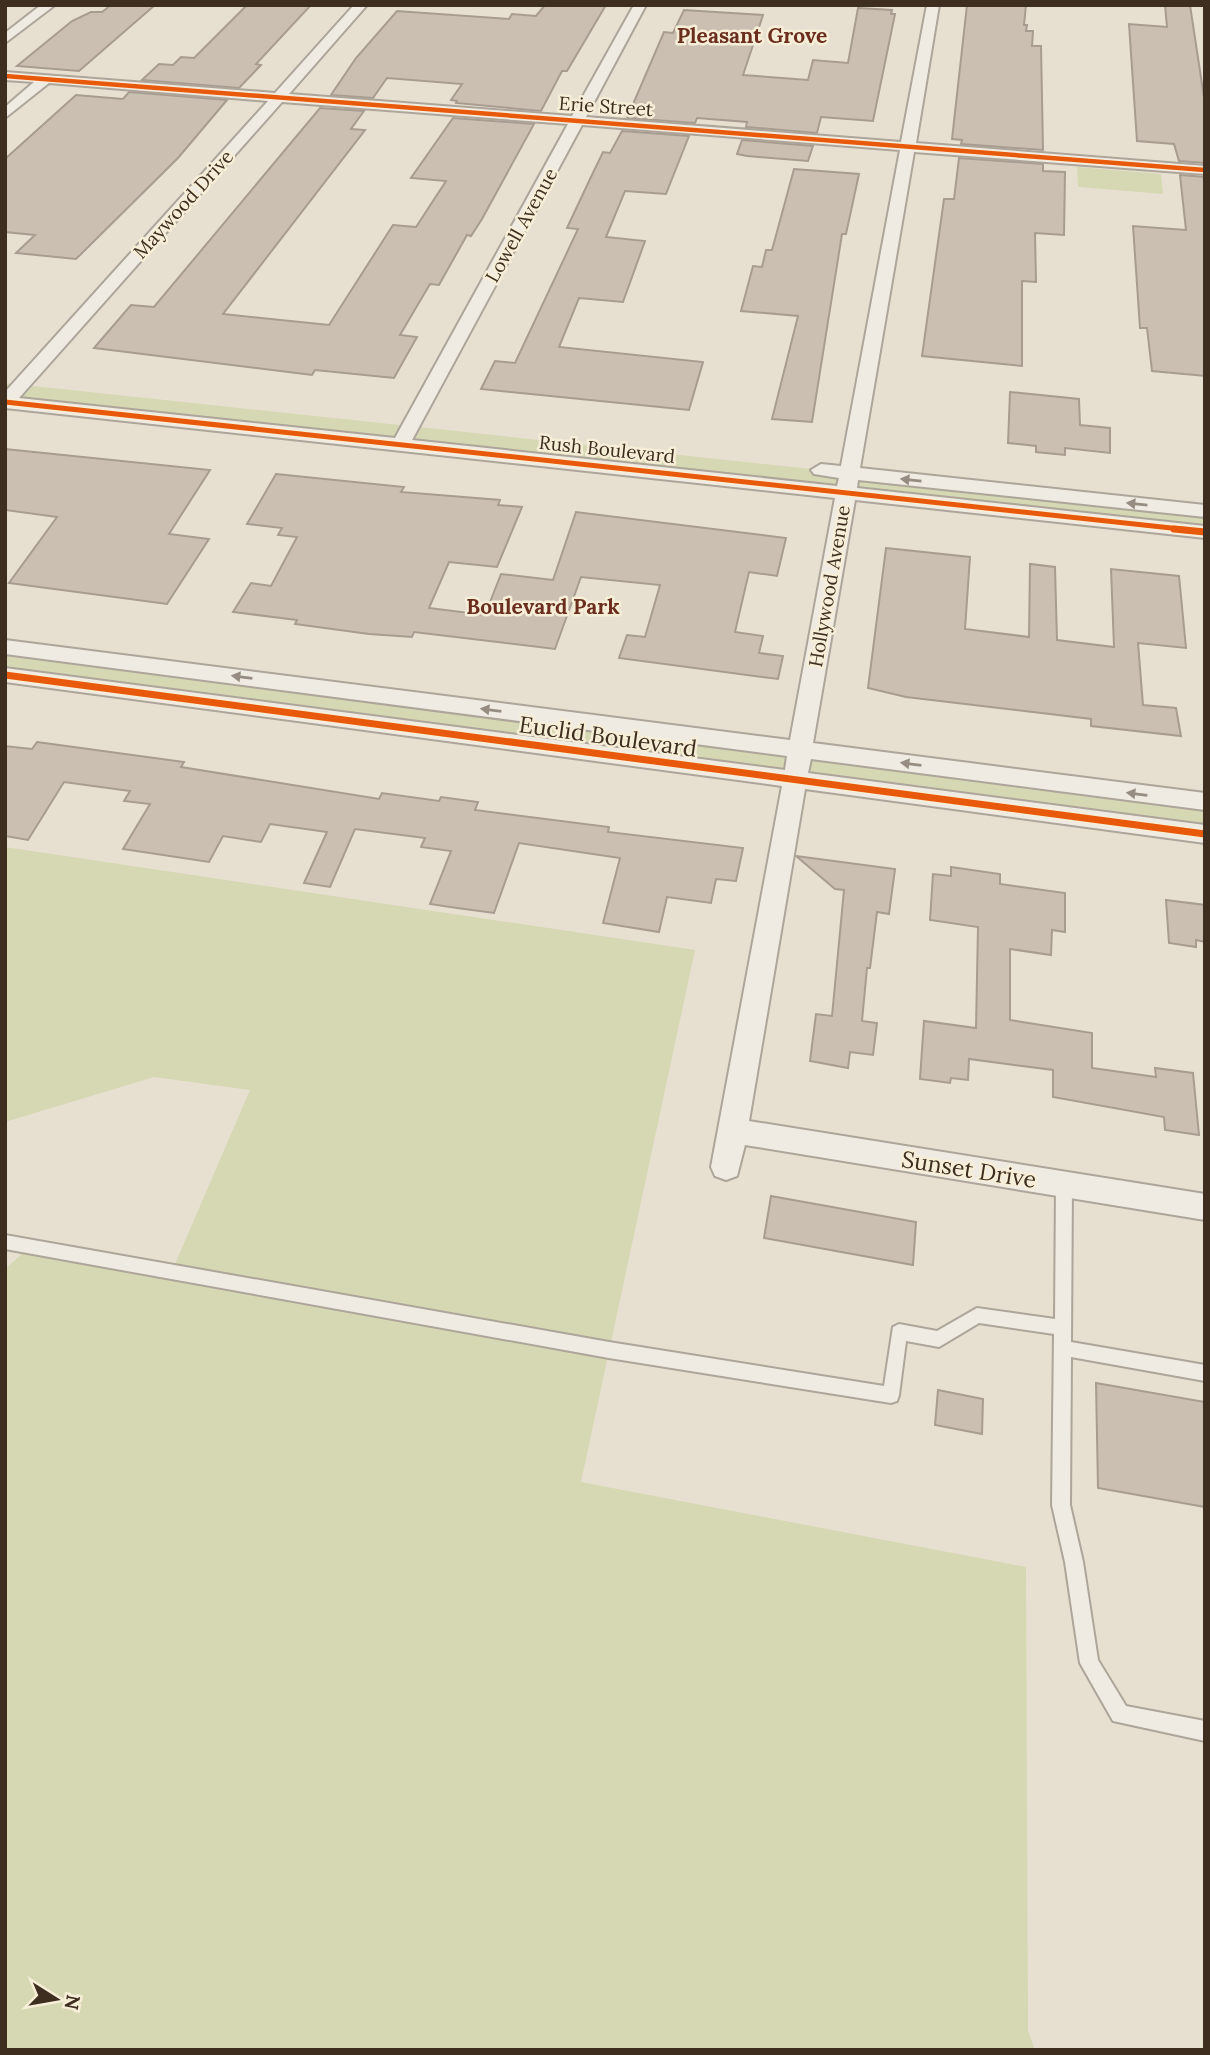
<svg xmlns="http://www.w3.org/2000/svg" width="1210" height="2055" font-family="Lora,serif">
<style>
.green{fill:#d6d7b3}
.building{fill:#cbbfb2;stroke:#a89c90;stroke-width:2}
.lines{fill:none;stroke-linecap:round;stroke-linejoin:round}
.lane-casing{stroke:#ada599;stroke-width:4}
.street-casing{stroke:#ada599;stroke-width:4}
.lane{fill:#efebe3;fill-rule:evenodd}
.street{fill:#efebe3;fill-rule:evenodd}
.cycleway-far2-casing{stroke:#f7eed8;stroke-width:6}
.cycleway-far1-casing{stroke:#f7eed8;stroke-width:8}
.cycleway-casing{stroke:#f7eed8;stroke-width:10}
.cycleway-far2{stroke:#e8590c;stroke-width:4.5}
.cycleway-far1{stroke:#e8590c;stroke-width:5}
.cycleway{stroke:#e8590c;stroke-width:7}
.oneway{fill:#968c82}
.labels{text-anchor:middle;dominant-baseline:central;stroke-width:5;stroke-linejoin:round;paint-order:stroke}
.far-street-label{font-size:19px;fill:#3d2e20;stroke:#f7eed8}
.far-quarter-label{font-size:21px;font-weight:bold;fill:#6b2e1e;stroke:#f7eed8}
.far-neighbourhood-label{font-size:21px;font-weight:bold;fill:#6b2e1e;stroke:#f7eed8}
.street-label{font-size:23px;fill:#3d2e20;stroke:#f7eed8}
</style>
<rect width="100%" height="100%" fill="#e7e0d1"/>
<!-- green -->
<g class="green">
<polygon points="1077,167 1161,174 1163,194 1078,187"/>
<polygon points="5,383 1205,511 1205,532 5,402"/>
<polygon points="5,647 1205,802 1205,834 5,675"/>
<polygon points="5,847 695,950 581,1482 1026,1567 1028,2031 1035,2050 5,2050 5,1269 31,1246 172,1271 250,1090 154,1077 5,1122"/>
</g>
<!-- building -->
<g class="building">
<polygon points="111,5 155,5 79,71 17,66 72,21 91,12 102,12"/>
<polygon points="247,5 311,5 256,64 261,65 239,88 142,80 159,64 173,65 181,57 194,58"/>
<polygon points="545,5 606,5 567,71 562,71 541,111 456,103 457,101 451,100 462,84 387,78 373,98 331,95 356,58 397,11 509,19 512,14 536,16"/>
<polygon points="967,5 1026,5 1024,25 1027,25 1026,31 1033,31 1032,46 1041,46 1043,150 961,144 962,140 952,139"/>
<polygon points="1165,5 1190,5 1205,104 1205,163 1179,161 1174,144 1137,141 1129,24 1167,27"/>
<polygon points="858,8 892,10 891,14 895,14 873,121 821,117 817,133 746,127 747,122 697,118 695,123 627,118 664,32 673,33 684,10 763,15 743,75 808,80 813,60 848,63"/>
<polygon points="129,92 227,100 178,158 76,259 16,253 35,235 5,232 5,159 76,95 123,99"/>
<polygon points="320,108 364,111 351,129 365,130 223,314 329,325 393,225 416,227 446,181 411,178 453,118 534,124 482,219 471,236 467,235 439,285 430,284 400,335 417,337 394,378 315,370 312,375 94,348 131,305 154,307"/>
<polygon points="622,131 689,136 666,194 625,191 606,237 645,241 623,302 579,298 559,347 703,362 689,410 481,389 495,361 515,363 578,229 567,228 590,179 603,152 610,153"/>
<polygon points="742,140 813,146 808,161 747,156 737,154"/>
<polygon points="959,158 1043,164 1043,171 1065,172 1064,235 1035,233 1036,282 1022,281 1022,366 922,356 944,199 954,199"/>
<polygon points="794,169 859,174 846,234 842,234 812,422 772,419 798,316 741,311 753,266 762,267 766,250 772,250"/>
<polygon points="1180,175 1205,177 1205,376 1152,371 1147,328 1140,328 1133,226 1186,230"/>
<polygon points="1010,392 1079,399 1080,425 1110,428 1110,453 1065,448 1065,455 1036,452 1036,446 1008,443"/>
<polygon points="5,449 210,470 169,534 209,539 167,604 9,583 57,517 5,510"/>
<polygon points="276,474 404,487 401,492 500,500 498,505 522,507 497,567 449,562 429,608 485,615 501,574 553,580 576,512 786,538 777,576 749,572 735,632 763,636 759,653 783,656 778,679 619,658 627,635 645,637 660,585 581,577 555,649 414,632 412,637 369,634 295,624 297,620 233,612 251,583 271,586 297,537 278,535 282,528 247,524"/>
<polygon points="886,548 970,557 965,629 1029,637 1030,564 1055,567 1057,640 1114,647 1111,569 1179,576 1186,648 1138,643 1143,705 1176,708 1181,736 1091,726 1091,719 906,697 868,688"/>
<polygon points="37,742 184,762 181,767 379,799 382,793 439,801 441,797 478,802 475,810 609,827 608,832 743,848 736,881 716,879 711,903 667,897 659,932 603,923 620,858 519,843 494,913 457,908 430,904 451,851 421,847 425,838 355,829 330,887 304,883 327,832 270,824 261,842 223,836 209,862 123,849 150,804 124,801 130,791 64,782 28,840 5,836 5,746 32,749"/>
<polygon points="796,856 895,869 889,914 877,912 870,968 867,968 862,1021 877,1023 873,1055 850,1052 848,1068 810,1061 816,1014 832,1016 844,890 835,889"/>
<polygon points="951,867 1000,874 1000,884 1065,893 1065,932 1052,930 1051,955 1010,949 1010,1020 1092,1033 1092,1068 1156,1077 1155,1068 1193,1073 1199,1135 1165,1130 1164,1117 1053,1097 1053,1070 969,1059 968,1080 951,1078 950,1083 920,1079 924,1021 976,1028 978,927 930,920 933,874 951,876"/>
<polygon points="1166,900 1205,905 1205,942 1196,940 1196,947 1169,943"/>
<polygon points="771,1196 916,1222 913,1265 764,1238"/>
<polygon points="1096,1383 1205,1402 1205,1507 1098,1488"/>
<polygon points="938,1390 983,1399 982,1434 935,1425"/>
</g>
<g class="lines">
<!-- lane casing -->
<g class="lane-casing">
<polygon id="lane" points="1064,1177 1069,1179 1072,1184 1071,1342 1205,1365 1205,1381 1071,1357 1070,1505 1083,1562 1098,1660 1126,1706 1205,1721 1205,1741 1113,1721 1080,1663 1065,1562 1052,1505 1054,1334 979,1323 939,1347 906,1341 899,1395 897,1401 891,1403 609,1358 5,1249 5,1235 609,1342 884,1386 893,1327 899,1324 937,1331 977,1308 1055,1319 1056,1184 1059,1179"/>
</g>
<!-- street casing -->
<g class="street-casing">
<g id="street">
<polygon points="41,5 55,5 5,43 5,33"/>
<path d="M 354,5 L 367,5 L 289,94 L 572,116 L 634,5 L 646,5 L 586,117 L 901,142 L 927,5 L 939,5 L 916,143 L 1205,166 L 1205,174 L 914,152 L 860,468 L 1205,505 L 1205,517 L 858,480 L 857,488 L 1205,526 L 1205,538 L 855,500 L 813,743 L 1205,793 L 1205,810 L 811,759 L 808,773 L 1205,825 L 1205,843 L 805,789 L 749,1121 L 1205,1194 L 1205,1220 L 745,1145 L 737,1176 L 726,1180 L 715,1176 L 711,1167 L 782,786 L 5,682 L 5,668 L 785,770 L 787,756 L 5,654 L 5,640 L 790,740 L 835,498 L 5,408 L 5,392 L 268,101 L 49,83 L 5,118 L 5,107 L 34,82 L 5,80 L 5,72 L 275,93 ZM 282,102 L 568,124 L 395,438 L 19,398 ZM 582,125 L 900,150 L 841,466 L 821,464 L 811,470 L 814,474 L 839,478 L 837,486 L 412,440 Z"/>
</g>
</g>
<!-- lane -->
<use href="#lane" class="lane"/>
<!-- street -->
<use href="#street" class="street"/>
<!-- cycleway-far2 casing -->
<g class="cycleway-far2-casing">
<polyline id="cycleway-far2" points="5,76 1205,170"/>
</g>
<!-- cycleway-far1 casing -->
<g class="cycleway-far1-casing">
<polyline id="cycleway-far1" points="5,402 1190,530"/>
</g>
<!-- cycleway casing -->
<g class="cycleway-casing">
<g id="cycleway">
<polyline points="1174,529 1205,532"/>
<polyline points="5,675 1205,834"/>
</g>
</g>
<!-- cycleway-far2 -->
<use href="#cycleway-far2" class="cycleway-far2"/>
<!-- cycleway-far1 -->
<use href="#cycleway-far1" class="cycleway-far1"/>
<!-- cycleway -->
<use href="#cycleway" class="cycleway"/>
</g>
<!-- one-way arrows -->
<defs><path id="oneway-solid" d="M-6-.8H1V-3.2L6.5 0L1 3.2V.8H-6Z" transform="scale(1.75)"/></defs>
<g class="oneway">
<use href="#oneway-solid" transform="translate(911 480) rotate(-174)"/>
<use href="#oneway-solid" transform="translate(1137 504) rotate(-174)"/>
<use href="#oneway-solid" transform="translate(242 677) rotate(-173)"/>
<use href="#oneway-solid" transform="translate(491 710) rotate(-173)"/>
<use href="#oneway-solid" transform="translate(911 764) rotate(-173)"/>
<use href="#oneway-solid" transform="translate(1137 794) rotate(-173)"/>
</g>
<g class="labels">
<!-- far-street labels -->
<g class="far-street-label">
<text transform="translate(606 106) rotate(4)">Erie Street</text>
<text transform="translate(183 204) rotate(-48)">Maywood Drive</text>
<text transform="translate(521 225) rotate(-61)">Lowell Avenue</text>
<text transform="translate(607 449) rotate(6)">Rush Boulevard</text>
<text transform="translate(829 586) rotate(-80)">Hollywood Avenue</text>
</g>
<!-- far-quarter labels -->
<g class="far-quarter-label">
<text x="752" y="35">Pleasant Grove</text>
</g>
<!-- far-neighbourhood labels -->
<g class="far-neighbourhood-label">
<text x="543" y="606">Boulevard Park</text>
</g>
<!-- street labels -->
<g class="street-label">
<text transform="translate(608 736) rotate(8)">Euclid Boulevard</text>
<text transform="translate(969 1169) rotate(9)">Sunset Drive</text>
</g>
</g>
<!-- border -->
<rect width="1210" height="2055" fill="none" stroke="#3d2e20" stroke-width="14"/>
<!-- north arrow -->
<g transform="translate(56 1999) rotate(101)" stroke="#f7eed8" stroke-width="5" paint-order="stroke">
<path d="M0-5L12 26L0 18L-12 26Z" fill="#3d2e20"/>
<text y="-10" font-size="19" font-weight="bold" text-anchor="middle" fill="#3d2e20">N</text>
</g>
</svg>
